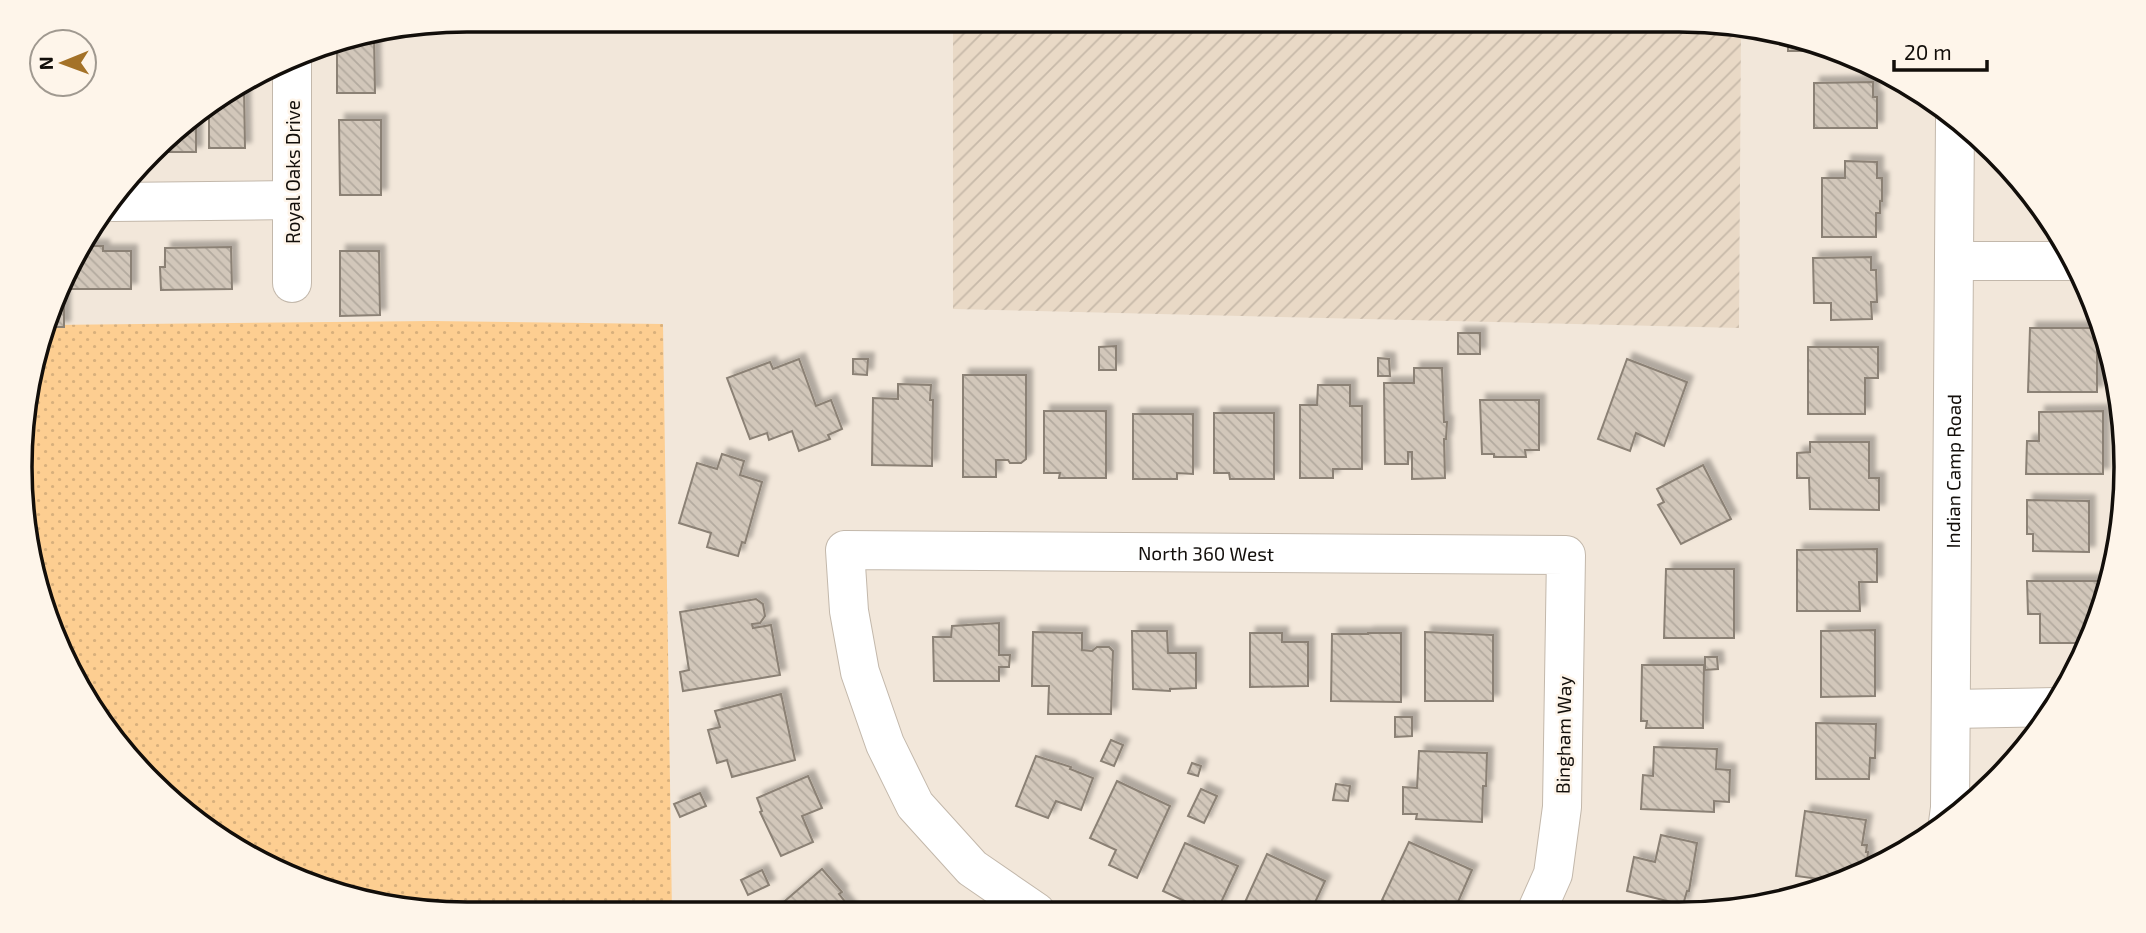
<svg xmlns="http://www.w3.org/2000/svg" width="2146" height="933" font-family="'Exo 2',sans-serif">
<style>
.industrial{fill:url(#industrial-furrows)}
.park{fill:url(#park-dots)}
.building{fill:url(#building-back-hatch);stroke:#8b8175;stroke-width:2;filter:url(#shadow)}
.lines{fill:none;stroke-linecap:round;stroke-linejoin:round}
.minor-casing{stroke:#c3b8ab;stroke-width:40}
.minor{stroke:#fff;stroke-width:38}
.labels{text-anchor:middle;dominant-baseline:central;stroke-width:5;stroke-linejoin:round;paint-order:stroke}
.street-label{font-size:19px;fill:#120e0a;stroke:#fef5ea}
.rim{fill:none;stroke:#120e0a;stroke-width:3.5}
</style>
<defs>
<pattern id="industrial-furrows" width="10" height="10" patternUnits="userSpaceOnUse" patternTransform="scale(1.75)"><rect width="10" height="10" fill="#e9d9c6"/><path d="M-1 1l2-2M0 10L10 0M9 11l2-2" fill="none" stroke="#c7b9a9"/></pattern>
<pattern id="park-dots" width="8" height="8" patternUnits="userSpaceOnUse" patternTransform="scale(1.75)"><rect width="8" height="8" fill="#fdce91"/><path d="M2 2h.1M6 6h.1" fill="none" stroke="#d8b07c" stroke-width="1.8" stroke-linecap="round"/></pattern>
<pattern id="building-back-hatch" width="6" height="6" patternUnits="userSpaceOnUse" patternTransform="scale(1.75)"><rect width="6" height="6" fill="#d2c7ba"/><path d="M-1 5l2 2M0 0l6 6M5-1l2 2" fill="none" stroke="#b3aa9f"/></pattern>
<filter id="shadow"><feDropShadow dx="6" dy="-6" stdDeviation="2" flood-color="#0004"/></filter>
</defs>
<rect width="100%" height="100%" fill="#f2e7da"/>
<!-- industrial -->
<polygon class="industrial" points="953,19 1680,19 1741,29 1739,328 953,309"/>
<!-- park -->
<polygon class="park" points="432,321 663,324 672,913 467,914 322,890 172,803 79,690 23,525 28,380 48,325"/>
<!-- building -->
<g class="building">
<polygon points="374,35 375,93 337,93 337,41"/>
<polygon points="1788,37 1824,43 1837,51 1788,51"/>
<polygon points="1873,82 1873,97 1877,97 1877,128 1814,128 1814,83"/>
<polygon points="244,88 245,148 209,148 209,108"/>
<polygon points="196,116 196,152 167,152 167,135 172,130"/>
<polygon points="339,120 381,120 381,195 340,195"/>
<polygon points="1845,161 1877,162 1877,178 1882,178 1882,201 1880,201 1880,213 1876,213 1876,237 1822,237 1822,178 1845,178"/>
<polygon points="78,246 103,246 103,251 131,251 131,289 62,289"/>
<polygon points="231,247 232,289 161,290 160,267 165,267 165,248"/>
<polygon points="340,251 379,251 380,315 340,316"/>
<polygon points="1871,257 1871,270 1876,270 1877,302 1871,302 1872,319 1831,320 1831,303 1814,303 1813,258"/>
<polygon points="59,297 64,297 64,327 47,327"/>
<polygon points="2030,328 2097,328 2097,392 2028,392"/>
<rect x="1458" y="333" width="22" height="21"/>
<polygon points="1116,346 1116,370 1099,370 1099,347"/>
<polygon points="1808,347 1878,347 1878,378 1865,378 1865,414 1808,414"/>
<polygon points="1378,358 1389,359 1390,376 1378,376"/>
<polygon points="799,359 816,406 831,400 842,429 828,435 830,439 799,451 792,431 769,440 767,433 750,439 727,378 770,362 773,369"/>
<polygon points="853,359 868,359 867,375 853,374"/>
<polygon points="1627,359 1687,382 1664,446 1636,433 1630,451 1598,439"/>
<polygon points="1414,368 1442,368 1444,422 1447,422 1446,439 1444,439 1445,478 1412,479 1412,452 1408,452 1408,464 1385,464 1384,383 1414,383"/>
<polygon points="963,375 1026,375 1026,459 1021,463 1010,463 1008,460 996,460 996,477 963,477"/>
<polygon points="898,384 931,385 930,400 933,400 932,466 872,465 873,398 898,399"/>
<polygon points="1318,385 1350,385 1350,406 1362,406 1362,469 1333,469 1333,478 1300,478 1300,405 1317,405"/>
<polygon points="1480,400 1539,400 1539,450 1525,450 1526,457 1494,457 1494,454 1482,454"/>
<polygon points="1044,411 1106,411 1106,478 1059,478 1060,473 1044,473"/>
<polygon points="2103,411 2103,474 2026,474 2027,441 2039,441 2039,412"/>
<polygon points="1214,413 1274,413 1274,479 1230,479 1229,473 1214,473"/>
<polygon points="1133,414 1193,414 1193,474 1177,473 1177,479 1133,479"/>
<polygon points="1810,442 1869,442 1869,478 1879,478 1879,510 1810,509 1809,478 1797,478 1797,453 1810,452"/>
<polygon points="722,454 744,461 740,475 762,482 745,543 742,542 738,556 707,547 711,533 679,523 697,463 717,469"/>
<polygon points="1703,465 1731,519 1681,544 1658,505 1664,502 1657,489"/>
<polygon points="2027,500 2089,501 2089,552 2033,551 2033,534 2027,534"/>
<polygon points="1877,549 1877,582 1859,582 1860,611 1797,611 1797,550"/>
<polygon points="1666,569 1734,569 1734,638 1664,638"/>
<polygon points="2027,581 2102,581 2103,611 2087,643 2040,643 2040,614 2028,614"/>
<polygon points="756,599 763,604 765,616 760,623 752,624 753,628 771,625 780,675 683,691 680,672 689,670 680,612"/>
<polygon points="999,623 999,655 1010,655 1009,667 999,667 999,681 934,681 933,637 951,637 952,626"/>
<polygon points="1875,630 1875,696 1821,697 1821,631"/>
<polygon points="1132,631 1167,631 1168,653 1196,653 1196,688 1170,689 1170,691 1133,689"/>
<polygon points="1033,632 1082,633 1082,650 1092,651 1097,647 1109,647 1113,651 1111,714 1048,714 1049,686 1032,686"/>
<polygon points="1425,632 1493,635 1493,701 1425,701"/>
<polygon points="1250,633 1282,633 1282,642 1308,642 1308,686 1250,687"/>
<polygon points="1368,633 1401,633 1401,702 1331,701 1332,634 1368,634"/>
<polygon points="1705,657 1717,657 1718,669 1705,670"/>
<polygon points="1642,665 1704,665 1703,728 1646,728 1647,721 1641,721"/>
<polygon points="781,694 795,760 732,777 727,760 717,763 708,730 720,727 715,711"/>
<polygon points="1395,717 1412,717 1412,736 1395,737"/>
<polygon points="1816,723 1876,724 1875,758 1870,758 1869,779 1816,779"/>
<polygon points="1111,740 1123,745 1114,766 1101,761"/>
<polygon points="1654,747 1717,749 1716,769 1730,770 1729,802 1714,801 1714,812 1641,809 1643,775 1653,776"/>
<polygon points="1419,751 1487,753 1486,786 1483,786 1482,822 1416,819 1417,814 1403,814 1403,787 1417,788"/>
<polygon points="1036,756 1071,767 1070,769 1093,778 1081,810 1056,801 1048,818 1016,806"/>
<polygon points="1192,763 1201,766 1198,776 1188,773"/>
<polygon points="808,776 822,808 802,816 813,842 781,856 760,812 762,811 757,798"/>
<polygon points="1117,781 1170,806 1137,878 1109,865 1116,850 1090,838"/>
<polygon points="1336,784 1350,786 1348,801 1333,800"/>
<polygon points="1201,789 1217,796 1204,823 1188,816"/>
<polygon points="700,793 706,806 680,817 674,804"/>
<polygon points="1805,811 1866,820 1862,845 1867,845 1866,852 1868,852 1866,871 1851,880 1842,882 1796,876"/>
<polygon points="1661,835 1697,843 1689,891 1687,891 1683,905 1627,891 1634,857 1655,862"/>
<polygon points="1409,842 1472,870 1454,911 1405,911 1382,900"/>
<polygon points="1185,843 1238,866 1217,911 1194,902 1193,905 1163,891"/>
<polygon points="1267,854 1325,881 1311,911 1241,911"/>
<polygon points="822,869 842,892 839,894 854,913 771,913"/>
<polygon points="762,870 769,885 748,895 741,880"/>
</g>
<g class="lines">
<!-- minor casing -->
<g class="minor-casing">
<g id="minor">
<polyline points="113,202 292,200"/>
<polyline points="1955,261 2075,261"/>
<polyline points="292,283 292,61"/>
<polyline points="1951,709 2055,707"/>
<path id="s1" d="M 1948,823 L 1950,808 L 1955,119"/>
<path id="s2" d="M 1036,912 L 972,868 L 915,805 L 885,744 L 860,672 L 849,611 L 845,550 L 1566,555 L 1562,807 L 1553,874 L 1537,910"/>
</g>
</g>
<!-- minor -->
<use href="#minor" class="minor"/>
</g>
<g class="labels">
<!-- street labels -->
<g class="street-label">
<text transform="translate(292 172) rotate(-90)">Royal Oaks Drive</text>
<text stroke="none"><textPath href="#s1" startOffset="352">Indian Camp Road</textPath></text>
<text stroke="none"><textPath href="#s2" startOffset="791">North 360 West</textPath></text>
<text transform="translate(1563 735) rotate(-89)">Bingham Way</text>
</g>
</g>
<!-- crop -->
<path d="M0 0H2146V933H0ZM467 32H1679A435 435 0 0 1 2114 467V467A435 435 0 0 1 1679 902H467A435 435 0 0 1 32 467V467A435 435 0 0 1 467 32Z" fill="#fef5ea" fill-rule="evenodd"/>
<path class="rim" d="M467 32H1679A435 435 0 0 1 2114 467V467A435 435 0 0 1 1679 902H467A435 435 0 0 1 32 467V467A435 435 0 0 1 467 32Z"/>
<!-- north arrow -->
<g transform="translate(63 63) rotate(269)"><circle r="33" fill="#fef5ea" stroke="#a09990" stroke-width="2"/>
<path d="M0-5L12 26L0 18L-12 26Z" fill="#a47228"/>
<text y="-10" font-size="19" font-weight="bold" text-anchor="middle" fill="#120e0a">N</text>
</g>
<!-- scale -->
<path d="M1894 60v10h93v-10" fill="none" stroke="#120e0a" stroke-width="3.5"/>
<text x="1904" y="60" font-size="21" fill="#120e0a" stroke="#fef5ea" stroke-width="5" paint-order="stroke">20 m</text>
</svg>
